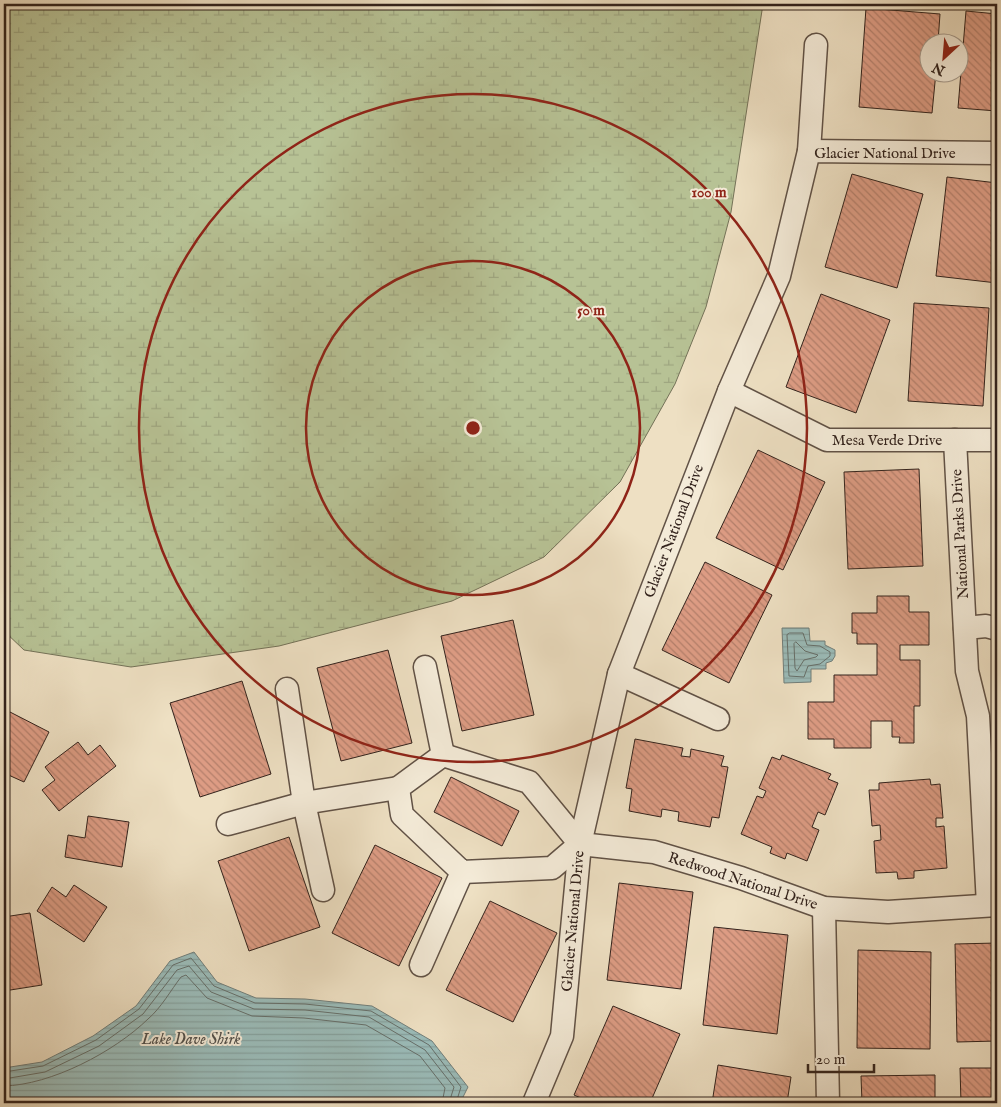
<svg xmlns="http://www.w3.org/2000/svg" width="1001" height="1107" font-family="'IM FELL English',serif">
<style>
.wetland{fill:url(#wetland-marsh);stroke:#747258}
.water{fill:url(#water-rules);stroke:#717e7a}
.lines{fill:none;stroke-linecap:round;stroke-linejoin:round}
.shore{stroke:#666f6a;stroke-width:1}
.building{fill:url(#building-back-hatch);stroke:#32221c}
.street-casing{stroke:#615246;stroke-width:25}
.street{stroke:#f4ebd8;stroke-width:22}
.ring{fill:none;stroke:#8f2418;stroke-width:2.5}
.labels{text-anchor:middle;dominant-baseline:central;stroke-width:4;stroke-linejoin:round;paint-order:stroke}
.street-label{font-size:15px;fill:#32221c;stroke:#f4ebd8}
.water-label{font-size:16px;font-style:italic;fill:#52504b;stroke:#f4ebd8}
.centre{fill:#8f2418;stroke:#f4ebd8;stroke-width:2.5}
.ring-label{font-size:15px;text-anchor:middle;font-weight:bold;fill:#8f2418;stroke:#f4ebd8;stroke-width:4;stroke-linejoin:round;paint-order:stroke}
</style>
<defs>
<pattern id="wetland-marsh" width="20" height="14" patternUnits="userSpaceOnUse" patternTransform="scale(1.25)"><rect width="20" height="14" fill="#b7c295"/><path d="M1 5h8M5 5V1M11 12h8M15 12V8" fill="none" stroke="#9ea680"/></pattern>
<pattern id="water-rules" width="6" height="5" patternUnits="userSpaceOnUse" patternTransform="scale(1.25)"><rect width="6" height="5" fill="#9bbcb9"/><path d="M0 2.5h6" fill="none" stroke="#86a19e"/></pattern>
<pattern id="building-back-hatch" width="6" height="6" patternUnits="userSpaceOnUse" patternTransform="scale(1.25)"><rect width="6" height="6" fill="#dd9c84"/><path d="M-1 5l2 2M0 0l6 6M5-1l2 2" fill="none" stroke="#b47f6b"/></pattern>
</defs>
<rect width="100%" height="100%" fill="#eee0c3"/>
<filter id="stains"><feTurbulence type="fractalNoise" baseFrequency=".004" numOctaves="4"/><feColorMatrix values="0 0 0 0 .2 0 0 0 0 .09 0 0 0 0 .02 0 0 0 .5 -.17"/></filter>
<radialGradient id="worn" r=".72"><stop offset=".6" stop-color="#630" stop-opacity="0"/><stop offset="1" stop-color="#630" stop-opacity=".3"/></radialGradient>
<!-- wetland -->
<polygon class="wetland" points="4,4 763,4 731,212 706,307 675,384 620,482 544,557 452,601 279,646 131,667 24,650 4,631"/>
<!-- water -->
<g class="water">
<polygon points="782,628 809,628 810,641 825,641 825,645 835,650 835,656 832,661 826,663 826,669 811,669 811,682 784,683"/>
<polygon points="194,952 217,982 256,998 305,999 372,1006 432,1041 468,1087 460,1103 4,1103 4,1068 42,1062 93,1036 136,1006 170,961"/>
</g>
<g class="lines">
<!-- shore -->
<g class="shore">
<polygon points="790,633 803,633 807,645 820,646 830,652 830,656 820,664 808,666 804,677 789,676 787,635"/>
<polygon points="796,642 805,651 818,655 816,657 804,660 797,671 795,668 794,644"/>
<polyline points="4,1072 43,1066 96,1040 139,1009 173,965 191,958 214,986 255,1003 305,1004 371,1011 429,1045 461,1087 456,1103"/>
<polyline points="4,1079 45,1072 99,1046 143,1014 177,970 189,966 211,992 254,1009 305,1010 369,1017 425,1050 454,1087 449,1103"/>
<path d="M 4,1086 C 51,1085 114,1052 148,1019 C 161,1008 171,990 181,977 L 186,975 L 207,998 L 252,1016 L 304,1018 L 366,1025 L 420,1056 L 445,1088 L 442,1103"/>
</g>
</g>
<!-- building -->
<g class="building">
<polygon points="866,8 940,14 938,42 928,42 928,72 936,72 932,113 859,107"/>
<polygon points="966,11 997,14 997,111 958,108"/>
<polygon points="852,174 923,194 897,288 825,267"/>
<polygon points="947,177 997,183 997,283 936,276"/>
<polygon points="821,294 890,320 856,413 786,387"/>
<polygon points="914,303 989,308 983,406 908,401"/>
<polygon points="758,450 825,482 783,570 716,538"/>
<polygon points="919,469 923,566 848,569 844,472"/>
<polygon points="997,499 997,571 992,570"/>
<polygon points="705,562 772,595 729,683 662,650"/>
<polygon points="877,596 909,596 909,612 929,612 929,645 900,645 900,660 920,660 920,706 914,706 914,743 899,743 900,737 892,737 892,721 871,721 871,748 834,748 834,739 808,739 808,702 834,702 834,675 877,675 877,644 857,644 857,633 852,633 852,613 877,613"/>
<polygon points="513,620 534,715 462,731 441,636"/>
<polygon points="388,650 412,743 341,761 317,668"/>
<polygon points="242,681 271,774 200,797 170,703"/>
<polygon points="10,712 49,732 24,782 4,773 4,725"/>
<polygon points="635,739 683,748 681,756 690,757 691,749 724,756 721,766 728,767 719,818 712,817 710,827 678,821 679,812 662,809 661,817 629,811 632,789 626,788"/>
<polygon points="78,742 88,755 100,745 116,766 59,811 42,790 55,780 45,767"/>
<polygon points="782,755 831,774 828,779 838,783 825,815 818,812 812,827 819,830 807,861 787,853 785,859 770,853 772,847 741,834 757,796 763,798 766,791 759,788 772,757 780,760"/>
<polygon points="451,777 519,811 502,846 434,812"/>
<polygon points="930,779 931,785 940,784 943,818 936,818 936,827 944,826 947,868 914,871 914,878 898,879 897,872 876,873 874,841 881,840 880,825 872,826 869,790 879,790 879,783"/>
<polygon points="88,816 129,822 122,867 65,857 68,835 85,838"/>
<polygon points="289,837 320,927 249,951 218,861"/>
<polygon points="375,845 442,878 399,966 332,933"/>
<polygon points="619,883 693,892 681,989 607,980"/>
<polygon points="74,885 107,907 84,942 37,911 52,887 66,897"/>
<polygon points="490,901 557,933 513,1022 446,990"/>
<polygon points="30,913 42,985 4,991 4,917"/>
<polygon points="714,927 788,935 777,1034 703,1025"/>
<polygon points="997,943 997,1041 957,1042 955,944"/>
<polygon points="858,950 931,952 930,1049 857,1048"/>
<polygon points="613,1006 680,1034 650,1103 592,1103 574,1095"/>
<polygon points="718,1065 791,1077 787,1103 712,1103"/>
<polygon points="960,1068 997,1068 997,1103 961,1103"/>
<polygon points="935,1075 935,1103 862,1103 861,1076"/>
</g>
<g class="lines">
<!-- street casing -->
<g class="street-casing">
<g id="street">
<polyline points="809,151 816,45"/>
<polyline points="729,391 827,440 997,440"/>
<polyline points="955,440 967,671 978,716 988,905"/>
<polyline points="965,628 986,626 997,629"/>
<polyline points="425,667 443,755"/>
<polyline points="619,674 718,719"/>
<polyline points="287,689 304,803 323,890"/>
<polyline points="228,824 304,803 398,788"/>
<polyline points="580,844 552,868 462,872 402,815 398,788 443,755 529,782 580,844 654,852 741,878 824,908 888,912 997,905"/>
<polyline points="824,908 828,1103"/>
<polyline points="421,965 462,872"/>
<polyline points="534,1103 562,1036 580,844 619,674 729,391 779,276 809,151 997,153"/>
</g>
</g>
<!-- street -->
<use href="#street" class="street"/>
</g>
<!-- distance rings -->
<g class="ring">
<circle cx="473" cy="428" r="167"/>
<circle cx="473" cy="428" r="334"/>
</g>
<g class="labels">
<!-- street labels -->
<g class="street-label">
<text x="885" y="153">Glacier National Drive</text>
<text x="887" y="440">Mesa Verde Drive</text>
<text transform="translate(674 531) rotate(-69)">Glacier National Drive</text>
<text transform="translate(960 534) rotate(-93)">National Parks Drive</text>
<text transform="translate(743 881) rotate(18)">Redwood National Drive</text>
<text transform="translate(573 921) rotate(-85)">Glacier National Drive</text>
</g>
<!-- water labels -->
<g class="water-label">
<text x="191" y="1040">Lake Dave Shirk</text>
</g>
</g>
<circle cx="473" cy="428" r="8" class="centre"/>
<g class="ring-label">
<text x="709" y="197">100 m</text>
<text x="591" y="315">50 m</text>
</g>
<!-- margin -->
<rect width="1001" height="1107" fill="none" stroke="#eee0c3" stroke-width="20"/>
<rect x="5" y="5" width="991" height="1097" fill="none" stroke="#32221c" stroke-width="2.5"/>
<rect x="10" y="10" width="981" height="1087" fill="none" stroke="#32221c"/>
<!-- north arrow -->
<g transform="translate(944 58) rotate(206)"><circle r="24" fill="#f4ebd8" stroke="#a69b8d"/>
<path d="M0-4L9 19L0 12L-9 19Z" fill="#8f2418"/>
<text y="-8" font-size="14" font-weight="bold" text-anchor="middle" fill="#32221c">N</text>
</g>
<!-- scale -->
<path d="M808 1064v8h66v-8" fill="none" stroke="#32221c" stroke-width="2.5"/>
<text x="816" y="1064" font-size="15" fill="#32221c" stroke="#f4ebd8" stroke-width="4" paint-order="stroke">20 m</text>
<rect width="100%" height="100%" filter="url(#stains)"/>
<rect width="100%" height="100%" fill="url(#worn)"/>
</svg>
